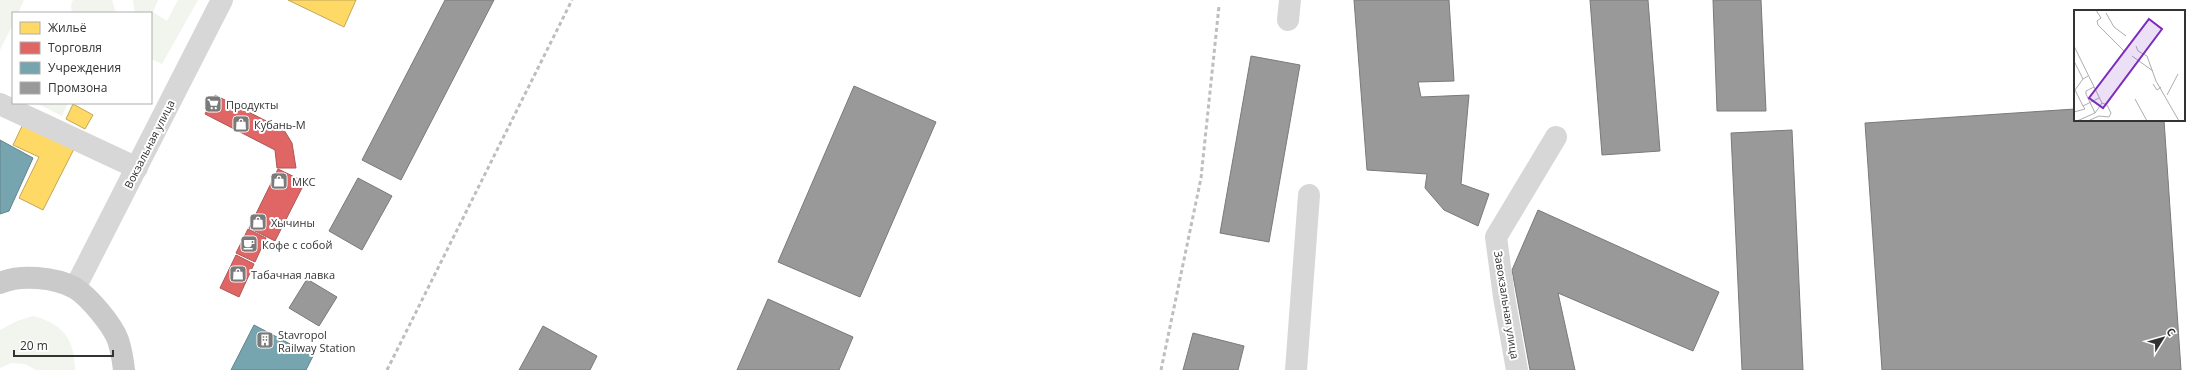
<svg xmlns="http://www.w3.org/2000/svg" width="2195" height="370" font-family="'Open Sans',sans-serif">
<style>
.green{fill:#f1f5ed}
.homes{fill:#ffd966;stroke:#c2a757}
.shops{fill:#e06666;stroke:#ac5757}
.public{fill:#76a5af;stroke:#62838a}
.industry{fill:#999;stroke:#7a7a7a}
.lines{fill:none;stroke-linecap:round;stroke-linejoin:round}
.minor{stroke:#d7d7d7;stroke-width:22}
.major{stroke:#cacaca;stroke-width:22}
.rail{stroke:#bebebe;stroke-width:3;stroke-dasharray:4 3;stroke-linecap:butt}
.labels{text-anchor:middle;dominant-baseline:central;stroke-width:4;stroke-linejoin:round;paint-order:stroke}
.poi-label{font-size:11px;fill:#333;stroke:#fff;text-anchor:start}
.street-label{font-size:11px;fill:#333;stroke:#fff}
.inset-road{fill:none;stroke:#adadad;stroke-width:1}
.view{fill:#7b2cbf;fill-opacity:0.15;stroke:#7b2cbf;stroke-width:2}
.inset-edge{fill:none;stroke:#333;stroke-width:2}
</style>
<rect width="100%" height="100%" fill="#fff"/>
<!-- green -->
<g class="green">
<polygon points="0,0 24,0 18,13 13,13 13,24 0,50"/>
<polygon points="73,0 112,0 116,13 72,13 71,5"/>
<polygon points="133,0 158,0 153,12 167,21 178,0 198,0 162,64 151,59 151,13 135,13"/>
<polygon points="36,103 68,103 62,116"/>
<path d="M 33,316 C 63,324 74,338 75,370 L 36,370 L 25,364 L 11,363 L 0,368 L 0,330 L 17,321 Z"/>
</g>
<!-- homes -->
<g class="homes">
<polygon points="288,0 356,0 344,27"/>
<polygon points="73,104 93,115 85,129 66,119"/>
<polygon points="24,122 75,147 43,210 19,198 39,157 13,145"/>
</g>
<!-- shops -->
<g class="shops">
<polygon points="215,95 284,130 292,143 296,168 277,168 275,150 205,114"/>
<polygon points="278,169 305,182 275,241 249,228"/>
<polygon points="248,229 266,238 255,262 236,253"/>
<polygon points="236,255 254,264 239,297 220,288"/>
</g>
<!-- public -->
<g class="public">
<polygon points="0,140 33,158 9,211 0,214"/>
<polygon points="254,325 313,356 306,370 231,370"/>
</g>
<!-- industry -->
<g class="industry">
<polygon points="445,0 494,0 401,180 362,160"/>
<polygon points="1354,0 1449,0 1454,81 1418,82 1421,97 1469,95 1461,184 1489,194 1478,226 1444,210 1425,188 1427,174 1367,170"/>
<polygon points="1590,0 1648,0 1660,151 1602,155"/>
<polygon points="1713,0 1761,0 1766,111 1717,111"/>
<polygon points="1251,56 1300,65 1269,242 1220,233"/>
<polygon points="854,86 936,122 860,297 778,262"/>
<polygon points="2075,109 2075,120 2164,120 2181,370 1882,370 1865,123"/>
<polygon points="1792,130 1803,370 1742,370 1731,133"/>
<polygon points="358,178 392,196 362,250 329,231"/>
<polygon points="1538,210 1719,292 1693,351 1558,293 1575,370 1530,370 1512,270"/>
<polygon points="307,279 337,297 319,326 289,308"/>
<polygon points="768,299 853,337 839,370 737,370"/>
<polygon points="543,326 597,356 590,370 519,370"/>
<polygon points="1193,333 1244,346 1238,370 1183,370"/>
</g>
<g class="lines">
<!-- minor -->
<g class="minor">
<polyline points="1288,20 1290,0"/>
<polyline points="0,104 137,168"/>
<polyline points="75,288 222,0"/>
<polyline points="1296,370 1309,195"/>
<polyline points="1517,370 1504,297 1496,237 1556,137"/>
</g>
<!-- major -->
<path class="major" d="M 0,283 C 20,274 55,277 75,288 C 89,297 112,324 118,340 C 121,349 123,361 124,370"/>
<!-- rail -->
<g class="rail">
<polyline points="387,370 572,0"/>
<polyline points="1161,370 1201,178 1219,6"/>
</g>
</g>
<!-- icons -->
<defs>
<g id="supermarket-square" transform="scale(0.9)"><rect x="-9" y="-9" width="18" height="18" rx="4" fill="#7a7a7a" stroke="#fff"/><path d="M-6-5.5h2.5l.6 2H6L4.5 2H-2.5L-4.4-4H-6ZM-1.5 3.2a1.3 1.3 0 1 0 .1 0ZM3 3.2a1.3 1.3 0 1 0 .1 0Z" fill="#fff"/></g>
<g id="shop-square" transform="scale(0.9)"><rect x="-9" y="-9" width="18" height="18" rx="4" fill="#7a7a7a" stroke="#fff"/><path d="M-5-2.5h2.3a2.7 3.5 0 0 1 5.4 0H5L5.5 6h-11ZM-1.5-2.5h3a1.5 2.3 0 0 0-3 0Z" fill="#fff"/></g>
<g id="cafe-square" transform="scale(0.9)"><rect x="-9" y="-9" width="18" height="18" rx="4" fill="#7a7a7a" stroke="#fff"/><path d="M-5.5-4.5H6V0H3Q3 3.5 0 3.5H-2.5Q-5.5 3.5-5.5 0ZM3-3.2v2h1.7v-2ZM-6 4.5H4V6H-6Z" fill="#fff"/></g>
<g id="building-square" transform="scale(0.9)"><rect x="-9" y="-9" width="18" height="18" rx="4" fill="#7a7a7a" stroke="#fff"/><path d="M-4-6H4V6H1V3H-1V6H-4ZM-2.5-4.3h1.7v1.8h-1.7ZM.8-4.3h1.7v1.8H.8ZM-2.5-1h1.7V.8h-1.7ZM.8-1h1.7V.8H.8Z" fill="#fff"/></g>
</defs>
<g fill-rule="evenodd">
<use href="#supermarket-square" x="213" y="104"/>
<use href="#shop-square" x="241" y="124"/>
<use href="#shop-square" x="279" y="181"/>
<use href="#shop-square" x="258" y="222"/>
<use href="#cafe-square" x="249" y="244"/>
<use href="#shop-square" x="238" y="274"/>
<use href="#building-square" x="265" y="340"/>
</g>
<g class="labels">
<!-- poi labels -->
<g class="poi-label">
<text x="226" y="104">Продукты</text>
<text x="254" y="124">Кубань-М</text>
<text x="292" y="181">МКС</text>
<text x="271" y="222">Хычины</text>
<text x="262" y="244">Кофе с собой</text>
<text x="251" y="274">Табачная лавка</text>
<text x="278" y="334">Stavropol<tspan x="278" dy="13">Railway Station</tspan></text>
</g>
<!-- street labels -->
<g class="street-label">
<text transform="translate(149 144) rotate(-63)">Вокзальная улица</text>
<text transform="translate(1507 305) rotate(81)">Завокзальная улица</text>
</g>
</g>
<!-- overview -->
<g transform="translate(2074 10)">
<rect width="111" height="111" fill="#fff"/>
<path class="inset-road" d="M 22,0 L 27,8 L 23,11 L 24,15 L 51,42M 32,3 L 40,17 L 52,26M 0,36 L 28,93M 62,36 L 64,41 L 73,46 L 82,71 L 105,111M 58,46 L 79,61M 0,51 L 9,69 L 14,66M 9,69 L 1,80 L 9,96 L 25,88M 79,74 L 83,80 L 87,77M 20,77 L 12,81 L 12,84 L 21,103M 93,85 L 104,64M 61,89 L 73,111M 0,102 L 11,99 L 9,96M 3,111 L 21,103 L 28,93 L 33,95 L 37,103 L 35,107 L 25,106 L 14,111"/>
<path class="view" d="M 75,9 L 88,19 L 29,98 L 15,88 Z"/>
<rect width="111" height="111" class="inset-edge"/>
</g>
<!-- legend -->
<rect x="12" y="12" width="140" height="92" fill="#ffffff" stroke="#adadad"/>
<rect x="20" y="22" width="20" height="12" fill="#ffd966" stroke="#adadad"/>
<text x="48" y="32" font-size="12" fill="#333333">Жильё</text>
<rect x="20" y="42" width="20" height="12" fill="#e06666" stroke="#adadad"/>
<text x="48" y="52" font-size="12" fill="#333333">Торговля</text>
<rect x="20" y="62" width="20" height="12" fill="#76a5af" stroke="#adadad"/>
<text x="48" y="72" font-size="12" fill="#333333">Учреждения</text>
<rect x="20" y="82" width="20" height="12" fill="#999999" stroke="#adadad"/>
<text x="48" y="92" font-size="12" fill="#333333">Промзона</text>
<!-- north arrow -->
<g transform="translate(2163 338) rotate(53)" stroke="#ffffff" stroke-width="3" paint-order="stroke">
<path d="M0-3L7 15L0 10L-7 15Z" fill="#333333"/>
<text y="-6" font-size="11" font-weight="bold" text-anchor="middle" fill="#333333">С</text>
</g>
<!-- scale -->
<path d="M14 350v6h99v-6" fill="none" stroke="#333333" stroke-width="2"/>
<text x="20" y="350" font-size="12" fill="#333333" stroke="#ffffff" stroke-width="3" paint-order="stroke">20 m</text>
</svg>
